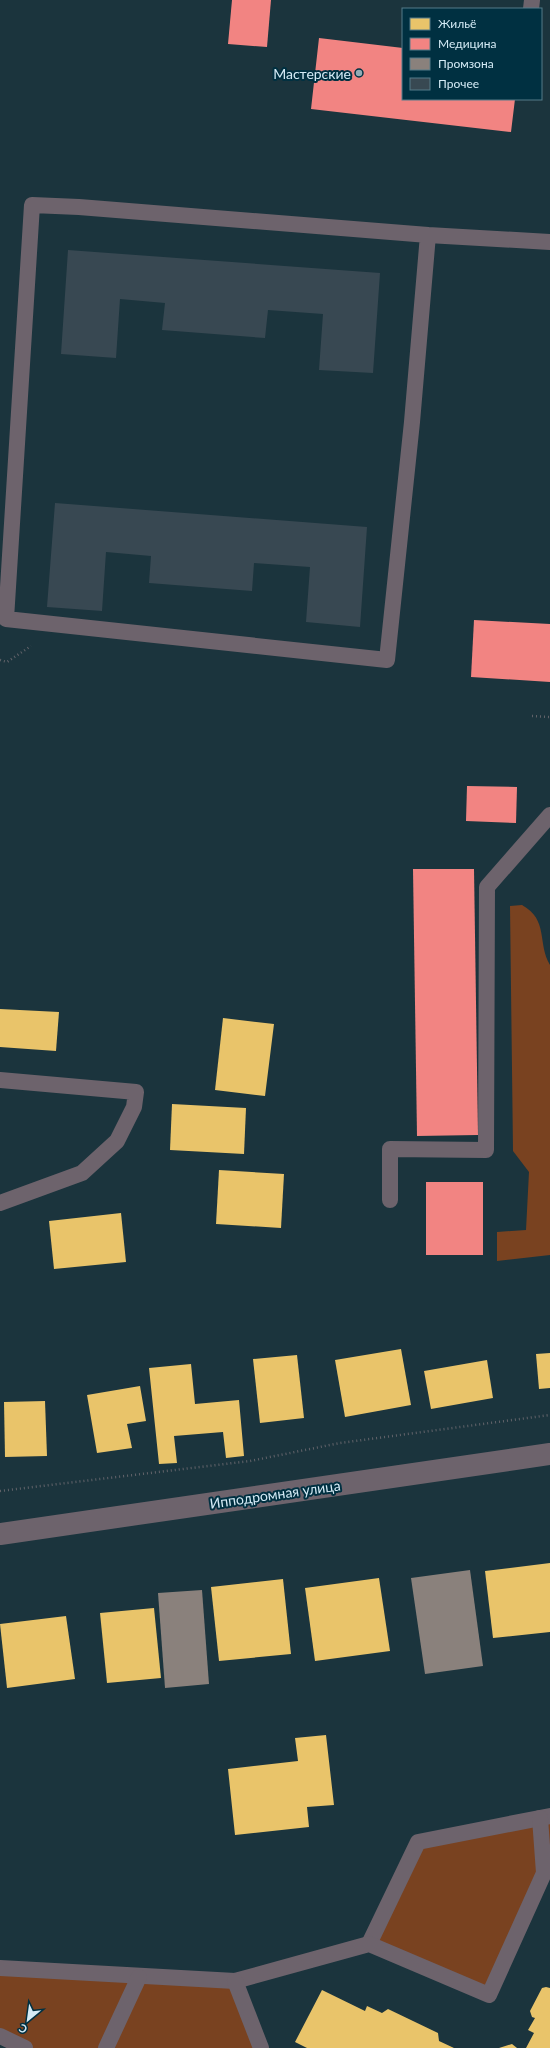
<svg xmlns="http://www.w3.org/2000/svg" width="550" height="2048" font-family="Lato,sans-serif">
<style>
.green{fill:#794220}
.homes{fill:#e9c46a}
.health{fill:#f28482}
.industry{fill:#8a817c}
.building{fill:#384852}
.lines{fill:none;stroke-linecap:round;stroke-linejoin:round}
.path{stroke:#62636a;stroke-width:2.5;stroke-dasharray:1 3;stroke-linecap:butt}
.service{stroke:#6d636c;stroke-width:16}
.minor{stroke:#6d636c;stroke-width:22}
.poi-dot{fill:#93abb5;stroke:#003041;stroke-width:1.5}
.labels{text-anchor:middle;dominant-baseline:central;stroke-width:4;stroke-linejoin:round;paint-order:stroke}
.poi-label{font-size:14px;fill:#d4ebf6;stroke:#003041;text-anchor:end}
.street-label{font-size:14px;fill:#d4ebf6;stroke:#003041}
</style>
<rect width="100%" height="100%" fill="#1b343d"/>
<!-- green -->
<g class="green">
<path d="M 522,905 C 549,920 537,943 550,965 L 550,1255 L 497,1261 L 497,1232 L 526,1230 L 529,1172 L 513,1151 L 510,906 Z"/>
<polygon points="550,1816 550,1875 489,1995 369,1944 418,1842"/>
<polygon points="0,1968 235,1981 261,2048 25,2048 0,2036"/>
</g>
<!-- homes -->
<g class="homes">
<polygon points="0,1009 59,1012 56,1051 0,1047"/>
<polygon points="223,1018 274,1024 265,1096 215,1090"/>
<polygon points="172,1104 246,1108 244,1154 170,1150"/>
<polygon points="219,1170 284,1174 281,1228 216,1224"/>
<polygon points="121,1213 126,1262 54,1269 49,1221"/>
<polygon points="401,1349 411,1405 345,1417 335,1360"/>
<polygon points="550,1353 550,1388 539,1389 536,1354"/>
<polygon points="297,1355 304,1418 260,1423 253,1359"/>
<polygon points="487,1360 493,1398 431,1409 424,1371"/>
<polygon points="191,1364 195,1404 239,1400 244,1456 226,1458 223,1432 174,1436 177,1463 159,1464 149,1368"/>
<polygon points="140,1386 146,1421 127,1424 132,1448 97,1453 87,1395"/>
<polygon points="45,1401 47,1456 5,1457 4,1402"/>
<polygon points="550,1563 550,1632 493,1638 485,1571"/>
<polygon points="379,1578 390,1651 315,1661 305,1588"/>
<polygon points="283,1579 291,1654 219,1661 211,1587"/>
<polygon points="154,1608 161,1678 107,1683 100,1613"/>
<polygon points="66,1616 75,1679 7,1688 0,1624"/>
<polygon points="326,1735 334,1805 307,1807 309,1827 235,1835 228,1769 298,1761 295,1738"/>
<polygon points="546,1987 550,1988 550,2048 526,2048 534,2033 528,2030 535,2018 532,2017 530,2011 542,1988"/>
<polygon points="322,1990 365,2011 367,2006 382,2013 388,2009 438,2033 439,2041 454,2048 307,2048 295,2042"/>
<polygon points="512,2044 517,2048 499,2048"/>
</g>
<!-- health -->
<g class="health">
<polygon points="232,0 271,0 267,47 228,44"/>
<polygon points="319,38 403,48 403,99 515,99 511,132 311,109"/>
<polygon points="474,620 550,624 550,682 471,677"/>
<polygon points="467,786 517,787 516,823 466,821"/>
<polygon points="413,869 474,869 478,1135 417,1136"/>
<rect x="426" y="1182" width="57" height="73"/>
</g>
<!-- industry -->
<g class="industry">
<polygon points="470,1570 483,1666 425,1674 411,1578"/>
<polygon points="202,1590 209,1684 165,1688 158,1593"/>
</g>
<!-- building -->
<g class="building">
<polygon points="68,250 380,273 373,373 319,370 323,314 268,310 265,338 162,330 165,303 120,299 116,358 61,354"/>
<polygon points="55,503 367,527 360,627 306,622 310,567 254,563 252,591 149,583 151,556 106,552 102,611 47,607"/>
</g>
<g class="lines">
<!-- path -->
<g class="path">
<polyline points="0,660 7,662 31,646"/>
<polyline points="532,716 550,717"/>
<polyline points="0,1491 250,1461 340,1443 550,1415"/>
</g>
<!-- service -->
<g class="service">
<polyline points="531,9 532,0"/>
<polyline points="428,235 412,422 387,660 6,619 32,205 79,207 428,235 550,242"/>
<polyline points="0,1080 136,1092 134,1107 117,1141 82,1173 0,1203"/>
<polyline points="390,1200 390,1149 486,1150 487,887 550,815"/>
<polyline points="369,1944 418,1842 550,1816"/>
<polyline points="0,1968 235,1981 369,1944 489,1995 544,1873 540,1818"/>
<polyline points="235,1981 261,2048"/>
<polyline points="0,2036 25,2048"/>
<polyline points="106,2048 139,1977"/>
</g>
<!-- minor -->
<polyline class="minor" points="0,1534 550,1454"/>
</g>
<!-- markers -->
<circle class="poi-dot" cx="359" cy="73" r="4"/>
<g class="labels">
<!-- poi labels -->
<g class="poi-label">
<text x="351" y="73">Мастерские</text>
</g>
<!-- street labels -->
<g class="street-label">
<text transform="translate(275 1494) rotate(-8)">Ипподромная улица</text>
</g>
</g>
<!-- legend -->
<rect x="402" y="8" width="140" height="92" fill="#003041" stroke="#557b89"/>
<rect x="410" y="18" width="20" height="12" fill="#e9c46a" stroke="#557b89"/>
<text x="438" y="28" font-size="12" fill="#d4ebf6">Жильё</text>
<rect x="410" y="38" width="20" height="12" fill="#f28482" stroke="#557b89"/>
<text x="438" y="48" font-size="12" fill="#d4ebf6">Медицина</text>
<rect x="410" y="58" width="20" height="12" fill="#8a817c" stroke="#557b89"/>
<text x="438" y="68" font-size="12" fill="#d4ebf6">Промзона</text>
<rect x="410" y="78" width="20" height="12" fill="#384852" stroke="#557b89"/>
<text x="438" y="88" font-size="12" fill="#d4ebf6">Прочее</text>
<!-- north arrow -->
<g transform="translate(28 2020) rotate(209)" stroke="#003041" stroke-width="3" paint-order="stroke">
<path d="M0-3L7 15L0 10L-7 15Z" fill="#d4ebf6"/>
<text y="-6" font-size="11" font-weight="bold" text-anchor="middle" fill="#d4ebf6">С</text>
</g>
</svg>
